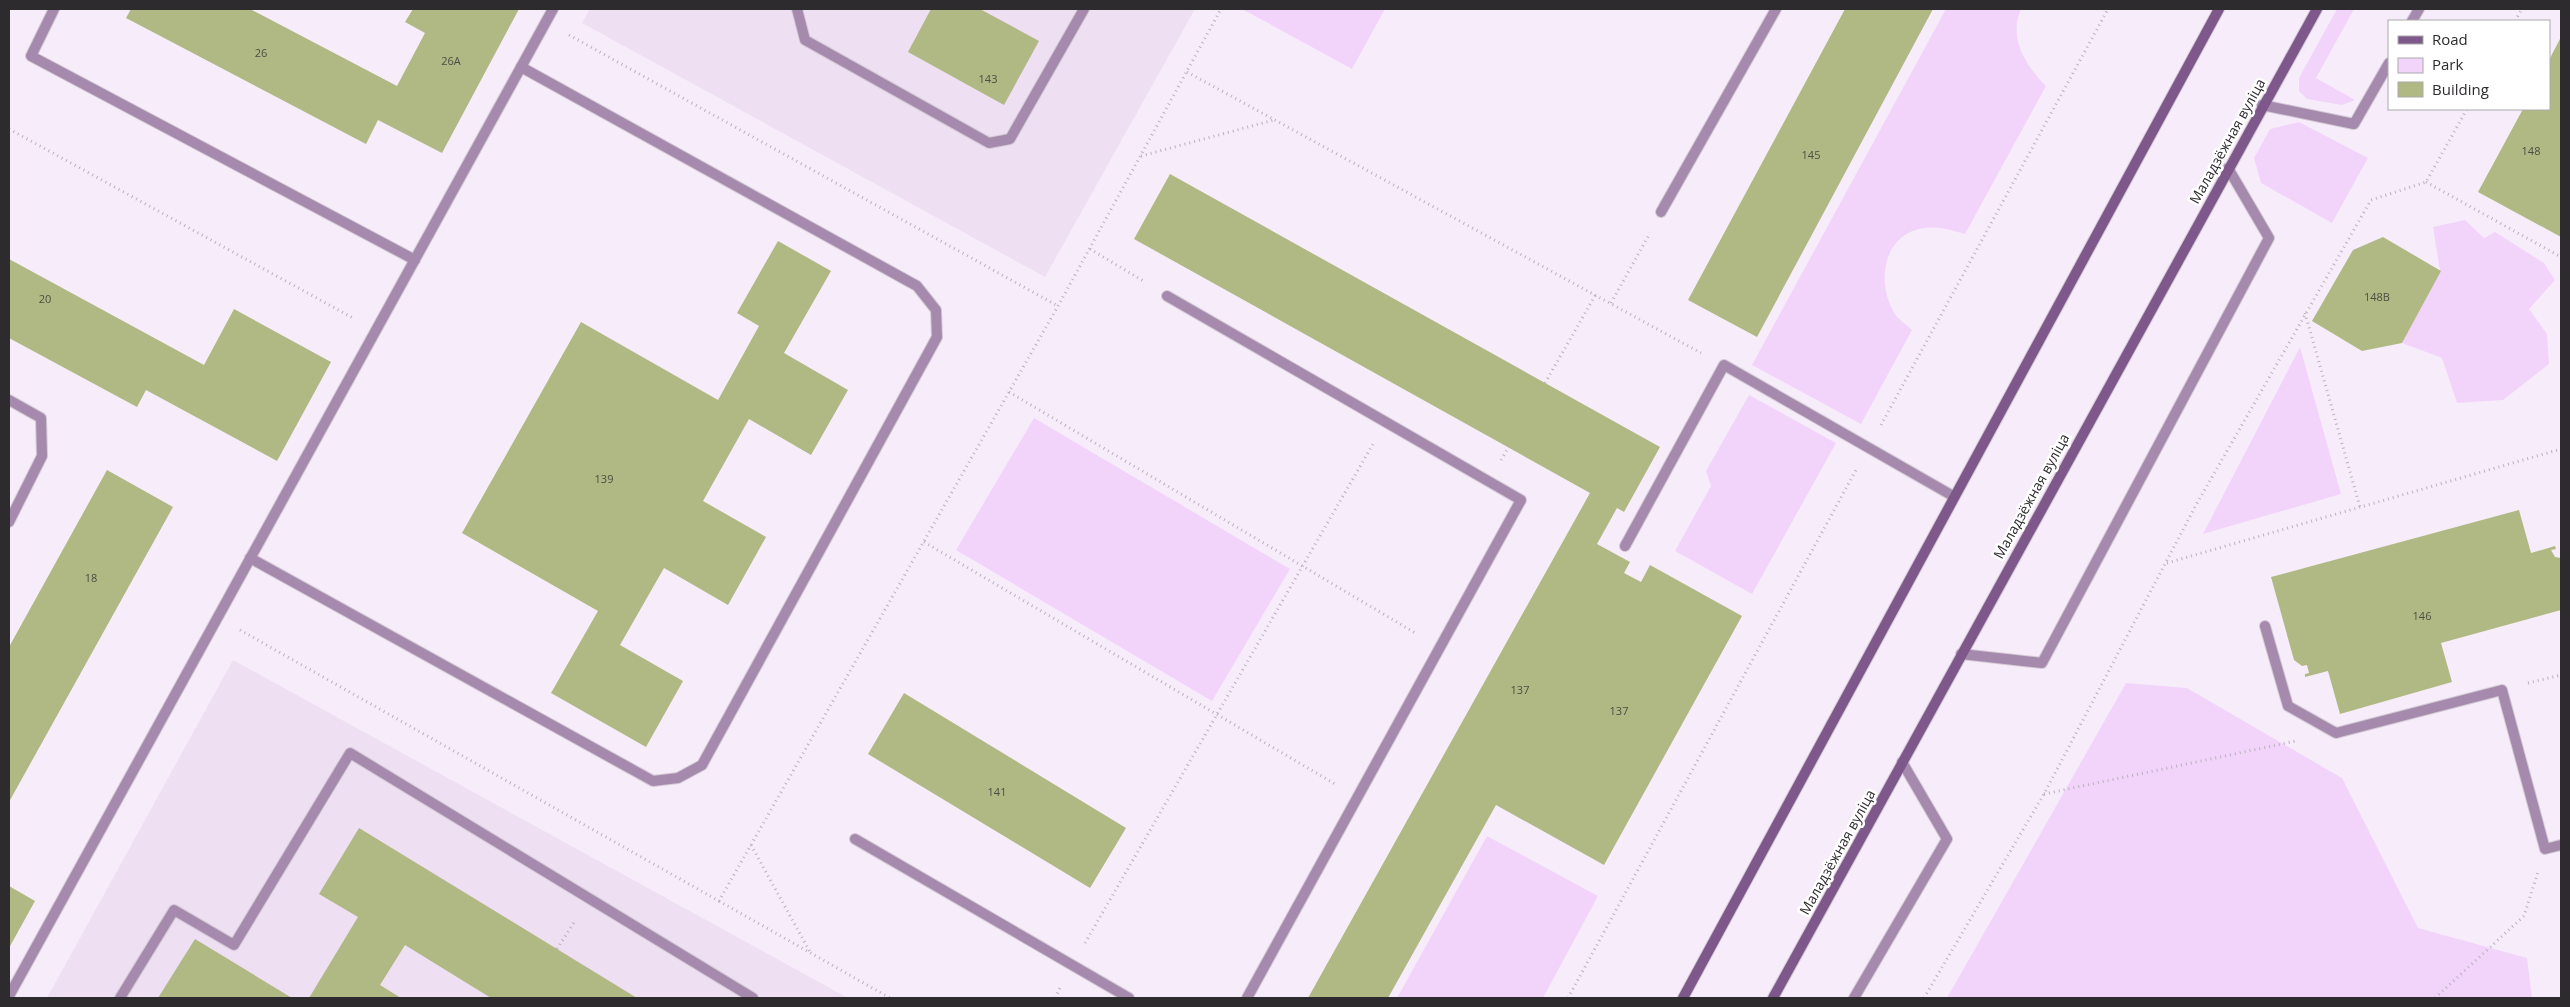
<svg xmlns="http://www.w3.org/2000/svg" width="2570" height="1007" font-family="'Open Sans',sans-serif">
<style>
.built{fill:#eedff2}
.green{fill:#f2d4fb}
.building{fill:#b0b884}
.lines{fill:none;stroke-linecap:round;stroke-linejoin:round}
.service-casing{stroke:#d3cad5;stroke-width:12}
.secondary-casing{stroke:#d3cad5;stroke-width:12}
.path{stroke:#b9b2bc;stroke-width:3;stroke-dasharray:1 4;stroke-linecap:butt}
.service{stroke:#a58aad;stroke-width:10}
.secondary{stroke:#7f588b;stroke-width:10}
.labels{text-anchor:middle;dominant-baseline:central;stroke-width:5;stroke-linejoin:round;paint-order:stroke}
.number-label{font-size:11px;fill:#4e4e44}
.street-label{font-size:14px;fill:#2e2b2f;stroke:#fff}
</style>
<rect width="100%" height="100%" fill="#f7edfa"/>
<!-- built -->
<g class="built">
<polygon points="590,9 1195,9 1045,277 582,23"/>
<polygon points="233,660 848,998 47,998"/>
</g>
<!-- green -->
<g class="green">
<polygon points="1242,9 1385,9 1352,69"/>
<path d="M 1946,9 L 2021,9 C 2008,38 2026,66 2046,86 L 1965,234 C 1951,230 1939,226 1924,228 C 1882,234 1876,284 1895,314 C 1899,320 1907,325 1912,330 L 1861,424 L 1752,365 Z"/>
<polygon points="2337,9 2354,9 2316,78 2355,100 2342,105 2307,99 2299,91 2299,78"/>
<polygon points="2299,122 2368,158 2332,223 2261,183 2254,158 2270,129"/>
<polygon points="2465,220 2484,238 2495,232 2544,263 2555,280 2529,309 2547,334 2549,364 2503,400 2457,403 2442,358 2402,343 2440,271 2433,227"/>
<polygon points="2300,347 2341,494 2203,534"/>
<polygon points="1749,395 1836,443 1752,594 1675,551 1711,486 1706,471"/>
<polygon points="1034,418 1290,569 1212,701 956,550"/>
<polygon points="2126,683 2187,688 2342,778 2418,928 2527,958 2532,998 1947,998"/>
<polygon points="1487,836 1598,896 1543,998 1397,998"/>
</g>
<!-- building -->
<g class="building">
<polygon points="131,9 250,9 397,86 425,33 405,22 413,9 519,9 442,153 378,120 366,144 126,18"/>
<polygon points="931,9 980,9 1039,41 1004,105 908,52"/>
<polygon points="1845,9 1933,9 1757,337 1688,300"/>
<polygon points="2561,37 2561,237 2478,192 2523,109 2549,109 2549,60"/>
<polygon points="1170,174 1660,447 1624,512 1617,508 1597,544 1630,562 1624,573 1641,582 1650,565 1742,616 1604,865 1496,805 1388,998 1308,998 1590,493 1134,239"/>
<polygon points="2383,237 2441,271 2402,343 2362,351 2312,321 2353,250"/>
<polygon points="778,241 831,271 784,353 848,390 811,455 749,419 703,501 766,537 728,605 664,568 620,645 683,681 646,747 551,693 598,611 462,533 581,322 718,400 759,326 737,313"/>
<polygon points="9,259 204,365 234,309 331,362 277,461 146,390 137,407 9,338"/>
<polygon points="107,470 173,507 9,802 9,647"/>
<polygon points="2519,510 2531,553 2555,546 2556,549 2551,550 2555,557 2561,558 2561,610 2441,643 2452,682 2340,714 2328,671 2305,677 2305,674 2309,673 2307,665 2302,666 2294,660 2271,577"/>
<polygon points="904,693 1126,828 1090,888 868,754"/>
<polygon points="359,828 557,949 637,998 491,998 405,945 380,985 401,998 309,998 358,917 319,894"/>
<polygon points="9,886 35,901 9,948"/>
<polygon points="195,939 292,998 158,998"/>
</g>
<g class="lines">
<!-- service casing -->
<g class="service-casing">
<g id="service">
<polyline points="54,9 31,56 415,260"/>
<polyline points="797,9 805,40 989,143 1010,139 1084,9"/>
<polyline points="2412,21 2419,9"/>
<polyline points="2262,105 2354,124 2389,63"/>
<polyline points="1661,212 1776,9"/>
<polyline points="1167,296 1521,500 1247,998"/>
<polyline points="9,400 41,418 42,456 9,522"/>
<polyline points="1625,546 1724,365 1953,496"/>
<polyline points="250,558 653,781 678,778 702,765 937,337 936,310 917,286 521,67"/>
<polyline points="2265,626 2288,706 2336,733 2502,690 2545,849 2561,845"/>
<polyline points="1961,654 2042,663 2269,238 2228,168"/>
<polyline points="855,839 1129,998"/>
<polyline points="9,996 553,9"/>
<polyline points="120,998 174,910 234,945 350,753 753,998"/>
<polyline points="1854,998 1947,839 1902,762"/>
</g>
</g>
<!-- secondary casing -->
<g class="secondary-casing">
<g id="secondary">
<polyline points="1683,998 2219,9"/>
<polyline points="1773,998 2317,9"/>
</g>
</g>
<!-- path -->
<g class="path">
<polyline points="2515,21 2522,9"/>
<polyline points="569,35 1058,306"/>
<polyline points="1187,72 1701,353"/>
<polyline points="9,129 353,318"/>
<polyline points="1141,156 1274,120"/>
<polyline points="2426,182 2561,257"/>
<polyline points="1090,249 1145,282"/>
<polyline points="1611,303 1650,233"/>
<polyline points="2305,313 2360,507"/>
<polyline points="1545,383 1596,294"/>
<polyline points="1009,392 1417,634"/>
<polyline points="1881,425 2108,9"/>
<polyline points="1501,460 1508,448"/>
<polyline points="924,542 1335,784"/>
<polyline points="2167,563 2561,449"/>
<polyline points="240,630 719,901 1058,306 1221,9"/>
<polyline points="2528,683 2561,675"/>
<polyline points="2044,794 2296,741"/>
<polyline points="751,845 810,952"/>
<polyline points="719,901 890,998"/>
<polyline points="1085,943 1373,444"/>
<polyline points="557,949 575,921"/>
<polyline points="1055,998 1060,988"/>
<polyline points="1568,998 1856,470"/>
<polyline points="1924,998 2044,794 2196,505 2371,200 2426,182 2467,109"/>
<polyline points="2435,998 2524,916 2538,872"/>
</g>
<!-- service -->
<use href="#service" class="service"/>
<!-- secondary -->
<use href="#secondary" class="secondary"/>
</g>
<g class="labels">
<!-- number labels -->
<g class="number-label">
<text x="261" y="52">26</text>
<text x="451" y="60">26А</text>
<text x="988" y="78">143</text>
<text x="2531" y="150">148</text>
<text x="1811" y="154">145</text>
<text x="2377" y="296">148В</text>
<text x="45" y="298">20</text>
<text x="604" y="478">139</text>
<text x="91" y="577">18</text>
<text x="2422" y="615">146</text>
<text x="1520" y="689">137</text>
<text x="1619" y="710">137</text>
<text x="997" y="791">141</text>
</g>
<!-- street labels -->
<g class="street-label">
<text transform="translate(2227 141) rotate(-61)">Маладзёжная вуліца</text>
<text transform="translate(2031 496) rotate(-61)">Маладзёжная вуліца</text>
<text transform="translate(1837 852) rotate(-61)">Маладзёжная вуліца</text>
</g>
</g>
<!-- border -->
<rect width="2570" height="1007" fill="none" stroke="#2e2b2f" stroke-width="20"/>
<!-- legend -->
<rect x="2388" y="20" width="162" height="90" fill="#ffffff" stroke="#abaaac"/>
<rect x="2398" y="36" width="25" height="8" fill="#7f588b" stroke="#abaaac"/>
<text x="2432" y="45" font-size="15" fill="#2e2b2f">Road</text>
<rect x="2398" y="58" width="25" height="15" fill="#f2d4fb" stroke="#abaaac"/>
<text x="2432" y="70" font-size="15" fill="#2e2b2f">Park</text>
<rect x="2398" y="82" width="25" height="15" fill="#b0b884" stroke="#abaaac"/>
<text x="2432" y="95" font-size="15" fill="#2e2b2f">Building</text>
</svg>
